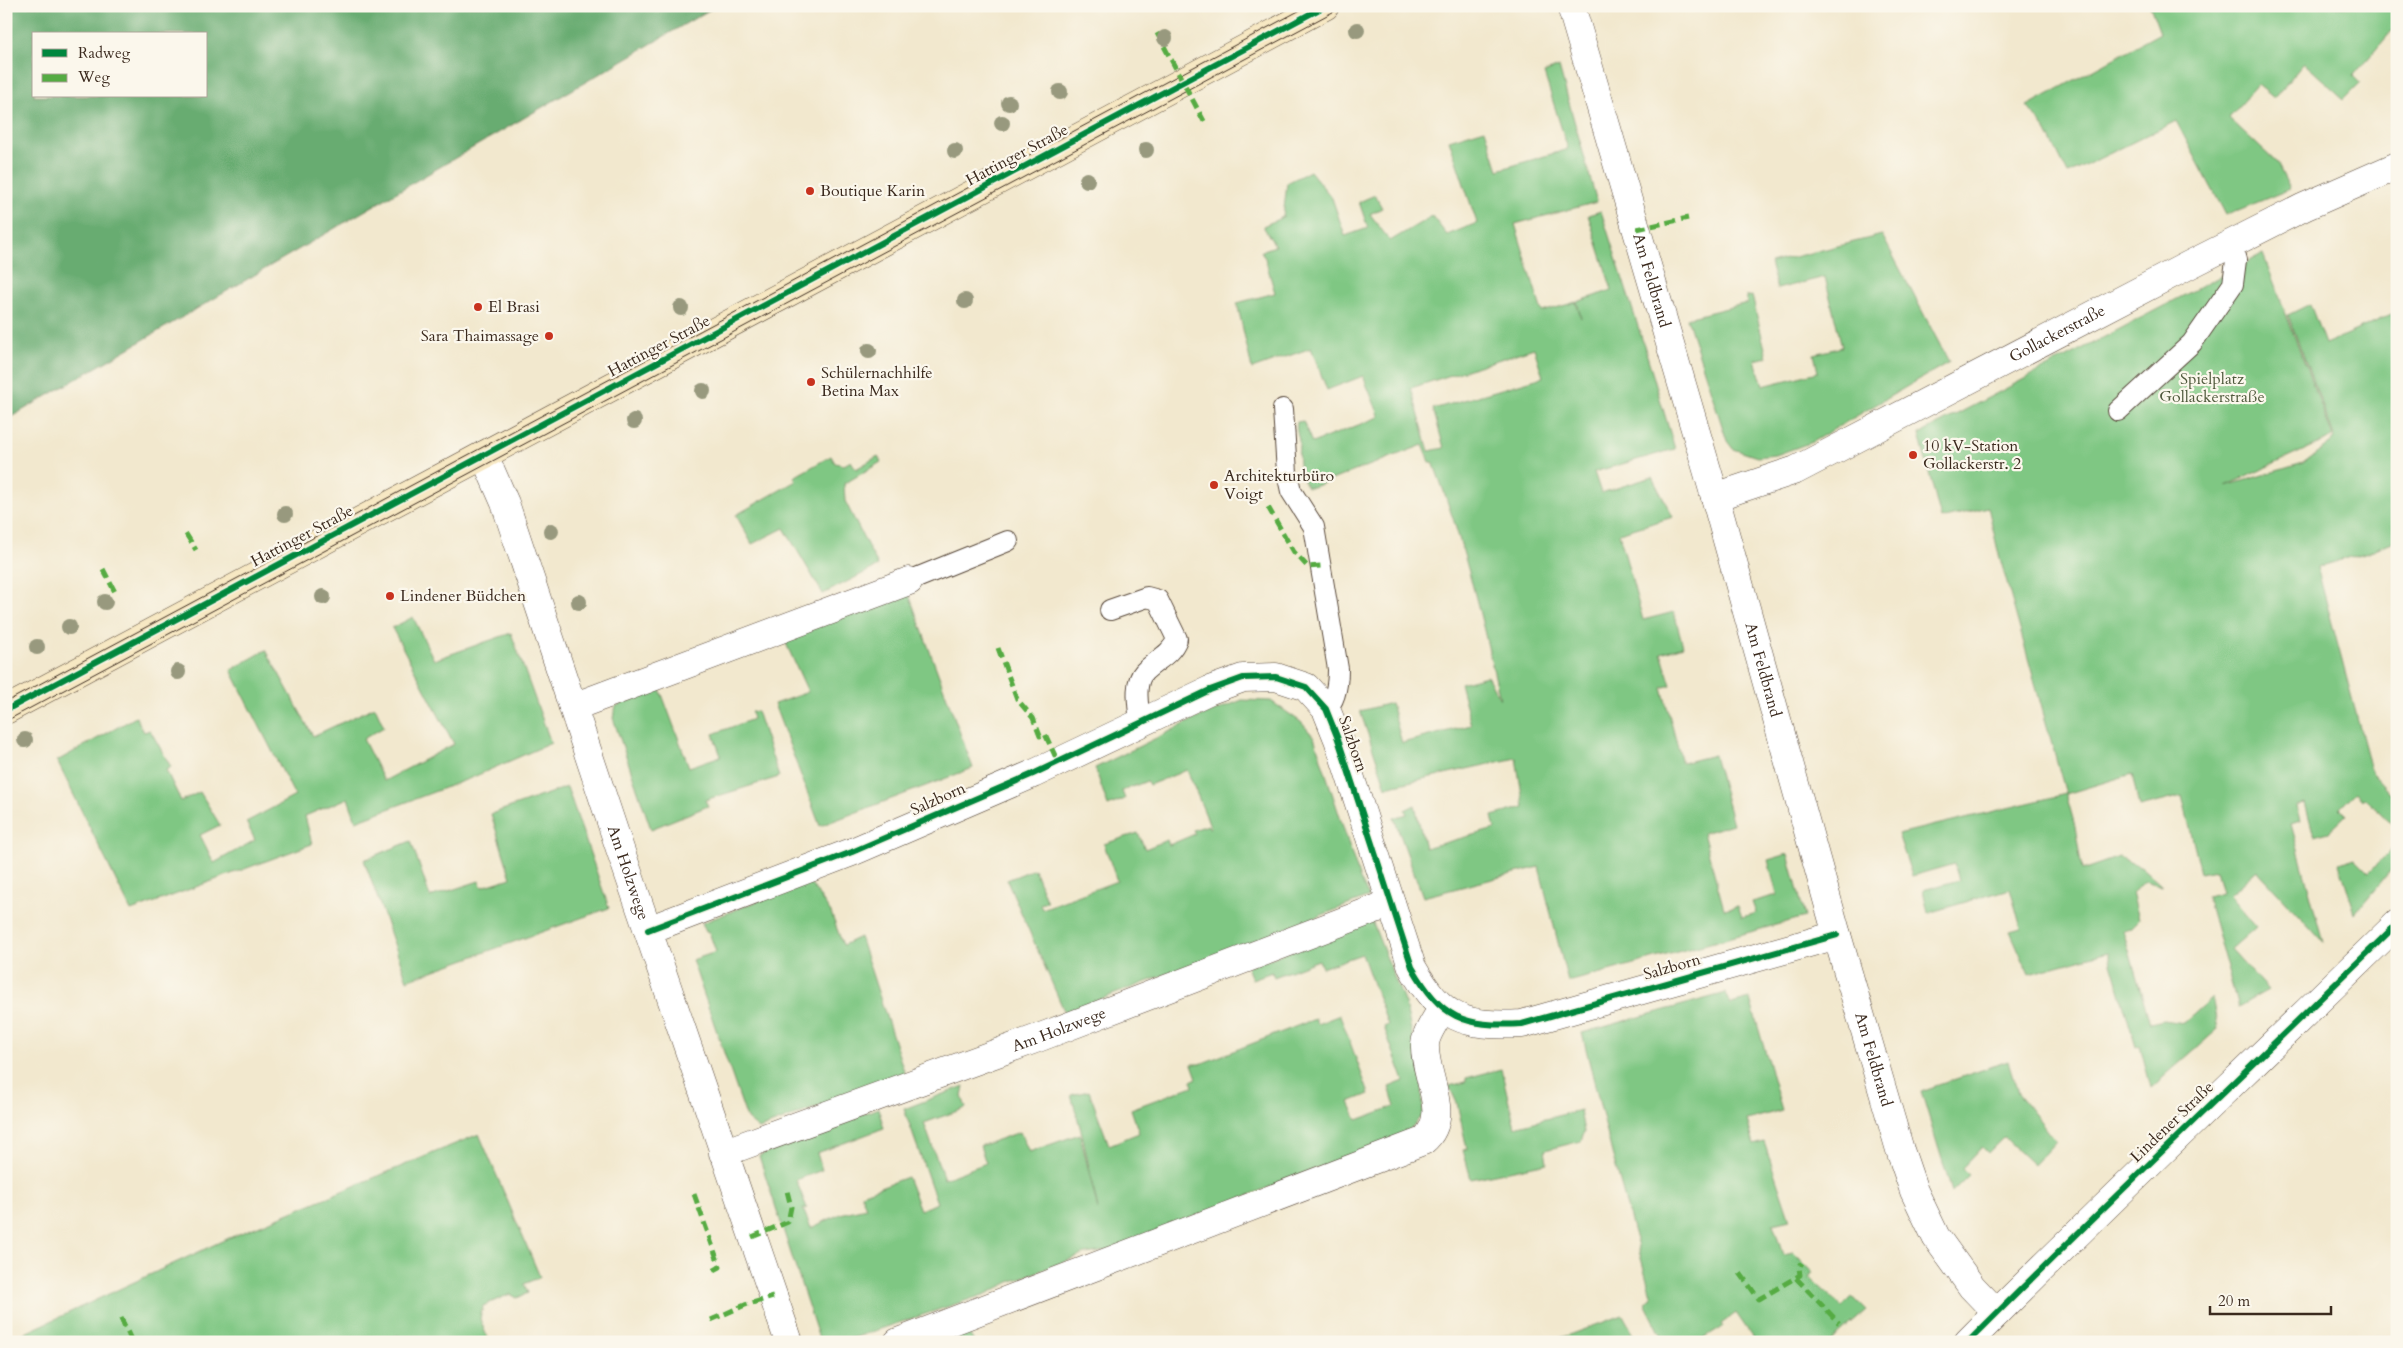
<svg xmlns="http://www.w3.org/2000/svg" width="2403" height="1348" font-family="Cardo,serif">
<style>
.green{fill:#7fc783;stroke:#5d7850;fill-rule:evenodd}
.forest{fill:#67ac71;stroke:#516b48;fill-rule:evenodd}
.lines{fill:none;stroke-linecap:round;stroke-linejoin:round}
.lane-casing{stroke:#564638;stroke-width:22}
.street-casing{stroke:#564638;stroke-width:29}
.secondary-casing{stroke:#564638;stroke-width:29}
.lane{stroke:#fff;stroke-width:20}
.street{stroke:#fff;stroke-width:28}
.secondary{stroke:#f7e8c3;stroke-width:28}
.tram{stroke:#3b2a1e;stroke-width:1}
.quiet{stroke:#55ab43;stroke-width:5;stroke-dasharray:10 5;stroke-linecap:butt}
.cycleway-casing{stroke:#fbf7ec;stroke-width:9}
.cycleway{stroke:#00873e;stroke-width:6}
.tree{fill:#98997e}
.poi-dot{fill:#c8321e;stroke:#fbf7ec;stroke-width:2}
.labels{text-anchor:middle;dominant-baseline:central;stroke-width:4.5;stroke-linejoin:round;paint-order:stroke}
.street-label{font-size:16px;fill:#3b2a1e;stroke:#fbf7ec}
.poi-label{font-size:16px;fill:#3b2a1e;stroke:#fbf7ec;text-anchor:start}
.park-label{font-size:16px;fill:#4f593c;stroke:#fbf7ec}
</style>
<rect width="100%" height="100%" fill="#fbf7ec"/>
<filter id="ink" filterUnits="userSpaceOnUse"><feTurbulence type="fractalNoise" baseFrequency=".02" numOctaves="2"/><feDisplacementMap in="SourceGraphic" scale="10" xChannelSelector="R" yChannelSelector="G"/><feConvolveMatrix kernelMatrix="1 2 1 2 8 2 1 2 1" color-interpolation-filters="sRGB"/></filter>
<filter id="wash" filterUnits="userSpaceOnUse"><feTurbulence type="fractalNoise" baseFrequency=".0096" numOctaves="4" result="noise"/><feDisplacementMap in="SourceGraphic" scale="20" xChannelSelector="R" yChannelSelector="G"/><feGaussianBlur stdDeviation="1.12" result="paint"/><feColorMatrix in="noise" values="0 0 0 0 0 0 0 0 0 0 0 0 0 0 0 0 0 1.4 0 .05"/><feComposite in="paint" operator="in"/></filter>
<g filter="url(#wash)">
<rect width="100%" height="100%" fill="#f2e8ce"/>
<!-- green -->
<g class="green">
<polygon points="2150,6 2397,6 2397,25 2353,76 2360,83 2344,99 2304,63 2274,98 2258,85 2229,118 2277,163 2290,189 2226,215 2176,121 2068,174 2047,132 2027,106 2160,33"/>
<path d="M 1559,67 L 1597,202 L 1515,224 L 1542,312 L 1576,302 L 1581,318 L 1577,302 L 1612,290 L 1588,215 L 1601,211 L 1643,342 L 1675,449 L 1594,472 L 1601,493 L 1652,477 L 1673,517 L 1619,533 L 1643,620 L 1674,612 L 1683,646 L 1661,653 L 1671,685 L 1662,688 L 1682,763 L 1714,755 L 1733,824 L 1703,833 L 1724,909 L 1738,906 L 1742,917 L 1756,913 L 1752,902 L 1777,895 L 1768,860 L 1788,854 L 1805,917 L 1568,982 L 1539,867 L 1423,897 L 1394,818 L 1407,814 L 1405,810 L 1415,805 L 1425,848 L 1495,829 L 1492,816 L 1524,807 L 1516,758 L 1386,787 L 1360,711 L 1391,703 L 1402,743 L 1471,725 L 1460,683 L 1487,676 L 1500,699 C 1482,619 1463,539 1433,462 L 1430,462 L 1423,445 L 1313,487 L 1307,487 C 1298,475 1298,459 1299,445 C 1300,437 1295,434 1297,422 L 1303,421 L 1312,443 L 1379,417 L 1379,415 L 1363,376 L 1327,390 L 1311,348 L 1252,369 L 1237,303 L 1275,293 L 1265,258 L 1261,251 L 1275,246 L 1263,226 L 1283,217 L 1287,183 L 1310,171 L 1332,198 L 1345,236 L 1368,228 L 1359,202 L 1375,195 L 1382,208 L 1370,214 L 1390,241 L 1432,216 L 1447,235 L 1477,223 L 1449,140 L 1485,129 L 1498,170 L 1568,149 L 1544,73 ZM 1534,348 L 1543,377 L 1433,409 L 1444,448 L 1429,451 L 1411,388 Z"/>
<polygon points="1882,235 1949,362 1812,442 1776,455 1757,457 1733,449 1727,441 1687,318 1747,303 1746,297 1752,296 1767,357 1755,360 1763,386 1818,372 1814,354 1842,347 1825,277 1777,289 1770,263"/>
<polygon points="2263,254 2333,437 2226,486 2303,463 2335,439 2288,315 2310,304 2325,344 2397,312 2397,540 2368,552 2317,567 2372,773 2397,800 2397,829 2364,797 2362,799 2356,792 2340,808 2347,815 2329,832 2314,836 2305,803 2296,805 2300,821 2291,824 2323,942 2257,870 2229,895 2256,927 2231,949 2268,990 2238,1007 2207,897 2222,893 2216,870 2201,873 2182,796 2139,807 2132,774 2066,794 2075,826 2082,870 2119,857 2142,868 2162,886 2145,881 2132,893 2139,919 2130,928 2123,930 2150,1023 2164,1020 2184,1023 2212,998 2218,1029 2151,1088 2140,1045 2136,1047 2108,952 2029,974 2010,931 2021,928 2010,889 1928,913 1923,890 1959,880 1954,864 1912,876 1898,834 2066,794 1998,551 1988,507 1941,519 1919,434"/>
<polygon points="831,456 835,463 844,465 851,461 856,469 878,456 881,462 844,484 845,501 878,566 823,594 784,528 752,544 736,515 796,481 794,477"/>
<polygon points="908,592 973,768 820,826 774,704 808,692 784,639"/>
<polygon points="413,617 434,660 511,633 551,743 471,778 356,821 348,798 305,816 312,844 131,911 57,761 136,717 144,732 150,730 171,767 166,770 181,801 200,792 220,825 200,835 214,863 255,840 246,822 295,796 231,670 266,650 313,736 375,707 384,727 363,739 384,781 454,744 392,628"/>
<polygon points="660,689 689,767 721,756 713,734 753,719 751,712 757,711 779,777 705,800 708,806 651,829 613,718 616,706"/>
<polygon points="1242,700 1271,701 1301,722 1314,737 1360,879 1369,897 1065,1013 1007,880 1034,869 1047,902 1040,904 1042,909 1117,881 1104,844 1138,833 1145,849 1167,840 1169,845 1195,834 1193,830 1208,825 1209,828 1211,828 1187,770 1149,785 1147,781 1122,791 1125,799 1108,806 1095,768 1195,719"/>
<polygon points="567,787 609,908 407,980 364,860 411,841 430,897 479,881 482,887 511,878 491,814"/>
<polygon points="2397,844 2397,863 2355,913 2339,863 2355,858 2369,872"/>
<polygon points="809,881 831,913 843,945 860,937 905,1074 759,1129 747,1119 692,960 716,952 709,932 706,932 702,923"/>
<polygon points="1372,921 1405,1004 1422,1077 1423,1114 1407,1133 1107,1251 1085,1254 1010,1282 986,1294 841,1342 820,1342 759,1156 878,1108 884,1128 817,1153 822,1170 796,1180 807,1208 803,1209 811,1228 840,1214 866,1208 861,1194 907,1177 920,1210 937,1203 904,1109 964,1086 962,1096 966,1108 924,1123 944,1179 986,1163 980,1146 1020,1132 1029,1152 1080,1134 1098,1210 1082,1134 1071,1095 1089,1091 1109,1145 1139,1133 1131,1109 1193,1086 1191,1081 1197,1078 1192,1064 1200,1064 1315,1019 1317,1024 1340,1015 1369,1094 1349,1102 1357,1120 1395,1106 1389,1087 1404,1081 1384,1027 1388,1025 1362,954 1322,968 1319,960 1274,977 1272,972 1252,979 1247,967"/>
<polygon points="1726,993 1731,1004 1750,999 1782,1110 1747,1120 1754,1145 1764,1142 1790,1220 1773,1224 1783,1255 1794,1253 1813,1272 1809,1277 1842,1307 1852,1297 1866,1311 1830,1342 1756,1342 1736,1313 1721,1324 1723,1327 1699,1342 1665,1342 1646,1305 1645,1302 1652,1298 1612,1153 1582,1033"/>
<polygon points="2008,1061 2018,1093 2056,1141 2034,1165 2004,1137 1988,1153 1982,1147 1962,1168 1969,1175 1952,1192 1921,1091"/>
<polygon points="1501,1069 1515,1127 1580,1110 1584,1132 1581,1141 1545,1150 1547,1163 1471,1179 1463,1150 1467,1149 1457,1103 1449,1086 1466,1082 1466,1078"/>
<polygon points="479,1134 540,1277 524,1284 528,1293 517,1298 510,1294 483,1306 480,1319 489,1342 401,1342 398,1335 380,1342 6,1342 222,1241"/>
<polygon points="1623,1315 1638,1342 1556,1342 1555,1340"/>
<polygon points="964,1325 974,1342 922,1342"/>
</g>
<!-- forest -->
<path class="forest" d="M 9,6 L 716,6 L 6,420 L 6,10 ZM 34,34 L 206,34 L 206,96 L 34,96 Z"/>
</g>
<g filter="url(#ink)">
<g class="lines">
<!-- lane casing -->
<g class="lane-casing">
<g id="lane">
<path d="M 1283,409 L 1287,473 L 1291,491 L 1314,527 L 1338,669 C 1338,682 1336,700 1326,709"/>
<polyline points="2118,411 2192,343 2233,284 2236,260 2231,243"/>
<polyline points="909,581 1008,541"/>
<path d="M 1110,610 L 1147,597 L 1158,600 L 1177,639 C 1171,655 1156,660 1144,672 C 1133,684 1139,708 1140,723"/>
</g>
</g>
<!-- street casing -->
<g class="street-casing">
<g id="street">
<path id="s1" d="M 1571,6 L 1715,497 L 1837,935 L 1900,1150 L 1914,1191 L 1936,1237 L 1972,1287 L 1997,1313"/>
<path id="s2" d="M 484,455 L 505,503 L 620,849 L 789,1342"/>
<path id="s3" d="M 1715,497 L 1796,470 L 2189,265 L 2304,207 L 2397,166"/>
<polyline points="573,707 909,581"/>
<path d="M 648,930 L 852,852 L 1033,774 L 1210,690 L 1243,678 L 1276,677 L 1306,687 L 1326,709 L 1338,739 L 1412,967 C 1442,1019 1463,1027 1522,1024 L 1837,935"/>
<path id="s4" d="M 723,1153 L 1038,1038 L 1391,903"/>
<path d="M 898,1342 L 1423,1141 C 1453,1116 1423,1075 1425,1044 C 1426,1033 1437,1018 1442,1009"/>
<path d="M 1968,1342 C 2109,1200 2254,1064 2397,924"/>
</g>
</g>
<!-- secondary casing -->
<g class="secondary-casing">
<polyline id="secondary" points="6,710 1325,6"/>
</g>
<!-- lane -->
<use href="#lane" class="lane"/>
<!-- street -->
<use href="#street" class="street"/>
<!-- secondary -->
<use href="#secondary" class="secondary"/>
<!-- tram -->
<g class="tram">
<polyline points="6,702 1308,6"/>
<polyline points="6,721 1344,6"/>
</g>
<!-- quiet -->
<g class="quiet">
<polyline points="1157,33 1206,125"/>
<polyline points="1637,229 1688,218"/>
<polyline points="1268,507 1294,552 1308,567 1321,566"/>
<polyline points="186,534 196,550"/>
<polyline points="103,569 115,592"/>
<polyline points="998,648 1017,699 1033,718 1040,736 1045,734 1058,762"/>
<polyline points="694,1194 720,1267 711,1272"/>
<polyline points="752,1237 788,1222 791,1207 787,1191"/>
<polyline points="1740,1273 1759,1299 1800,1275 1799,1267 1802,1263"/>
<polyline points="1796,1278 1839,1323"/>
<polyline points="121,1318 132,1342"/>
<polyline points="711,1320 745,1305 773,1297"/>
</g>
<!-- cycleway casing -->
<g class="cycleway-casing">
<g id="cycleway">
<polyline points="6,710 1325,6"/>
<path d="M 648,930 L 852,852 L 1033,774 L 1210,690 L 1243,678 L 1276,677 L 1306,687 L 1326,709 L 1338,739 L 1412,967 C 1442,1019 1463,1027 1522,1024 L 1837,935"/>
<path d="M 1968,1342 C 2109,1200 2254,1064 2397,924"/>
</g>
</g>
<!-- cycleway -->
<use href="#cycleway" class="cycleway"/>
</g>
<!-- trees -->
<g class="tree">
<circle cx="1357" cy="30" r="8"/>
<circle cx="1165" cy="38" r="8"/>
<circle cx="1060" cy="92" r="8"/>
<circle cx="1009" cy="103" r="8"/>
<circle cx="1002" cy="123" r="8"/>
<circle cx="1146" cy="150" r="8"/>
<circle cx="955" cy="151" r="8"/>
<circle cx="1087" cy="180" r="8"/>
<circle cx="965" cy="301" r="8"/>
<circle cx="681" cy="308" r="8"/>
<circle cx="869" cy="351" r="8"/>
<circle cx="703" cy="391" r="8"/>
<circle cx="634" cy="421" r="8"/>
<circle cx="285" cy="514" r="8"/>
<circle cx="551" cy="531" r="8"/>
<circle cx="323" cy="597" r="8"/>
<circle cx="105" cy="602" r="8"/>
<circle cx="579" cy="602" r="8"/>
<circle cx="69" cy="627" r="8"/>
<circle cx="37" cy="647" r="8"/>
<circle cx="178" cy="672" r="8"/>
<circle cx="25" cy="740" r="8"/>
</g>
</g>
<!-- markers -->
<g class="poi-dot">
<circle cx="810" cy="191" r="5"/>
<circle cx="478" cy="307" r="5"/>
<circle cx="549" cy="336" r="5"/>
<circle cx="811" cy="382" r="5"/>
<circle cx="1913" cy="455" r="5"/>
<circle cx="1214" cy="485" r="5"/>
<circle cx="390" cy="596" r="5"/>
</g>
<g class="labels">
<!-- street labels -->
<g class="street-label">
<text transform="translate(1017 155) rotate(-28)">Hattinger Straße</text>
<text stroke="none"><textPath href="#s1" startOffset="286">Am Feldbrand</textPath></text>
<text stroke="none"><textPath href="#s3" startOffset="380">Gollackerstraße</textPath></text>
<text transform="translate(659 346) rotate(-28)">Hattinger Straße</text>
<text transform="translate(302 536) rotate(-28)">Hattinger Straße</text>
<text stroke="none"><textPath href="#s1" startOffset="691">Am Feldbrand</textPath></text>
<text transform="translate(1353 744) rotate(71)">Salzborn</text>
<text transform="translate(938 799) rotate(-24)">Salzborn</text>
<text stroke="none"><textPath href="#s2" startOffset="442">Am Holzwege</textPath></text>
<text transform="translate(1672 967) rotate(-16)">Salzborn</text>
<text stroke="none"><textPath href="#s4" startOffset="358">Am Holzwege</textPath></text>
<text stroke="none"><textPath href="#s1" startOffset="1096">Am Feldbrand</textPath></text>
<text transform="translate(2172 1122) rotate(-44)">Lindener Straße</text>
</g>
<!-- poi labels -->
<g class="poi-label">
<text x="820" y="191">Boutique Karin</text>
<text x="488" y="307">El Brasi</text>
<text x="539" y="336" text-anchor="end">Sara Thaimassage</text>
<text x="821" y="373">Schülernachhilfe<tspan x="821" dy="18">Betina Max</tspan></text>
<text x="1923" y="446">10 kV-Station<tspan x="1923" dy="18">Gollackerstr. 2</tspan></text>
<text x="1224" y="476">Architekturbüro<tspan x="1224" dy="18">Voigt</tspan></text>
<text x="400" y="596">Lindener Büdchen</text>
</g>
<!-- park labels -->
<g class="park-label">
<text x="2212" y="379">Spielplatz<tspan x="2212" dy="18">Gollackerstraße</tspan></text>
</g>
</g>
<!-- margin -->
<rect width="2403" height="1348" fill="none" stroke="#fbf7ec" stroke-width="25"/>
<!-- legend -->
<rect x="32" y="32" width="175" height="65" fill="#fbf7ec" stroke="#aea59a"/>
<rect x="42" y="49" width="25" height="8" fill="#00873e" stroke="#aea59a"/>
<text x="78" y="58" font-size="15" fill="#3b2a1e">Radweg</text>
<rect x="42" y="74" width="25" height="8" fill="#55ab43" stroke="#aea59a"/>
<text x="78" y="82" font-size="15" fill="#3b2a1e">Weg</text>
<!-- scale -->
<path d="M2210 1306v8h121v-8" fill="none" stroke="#3b2a1e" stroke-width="2.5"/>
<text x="2218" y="1306" font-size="15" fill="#3b2a1e" stroke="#fbf7ec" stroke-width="4" paint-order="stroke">20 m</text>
</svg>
